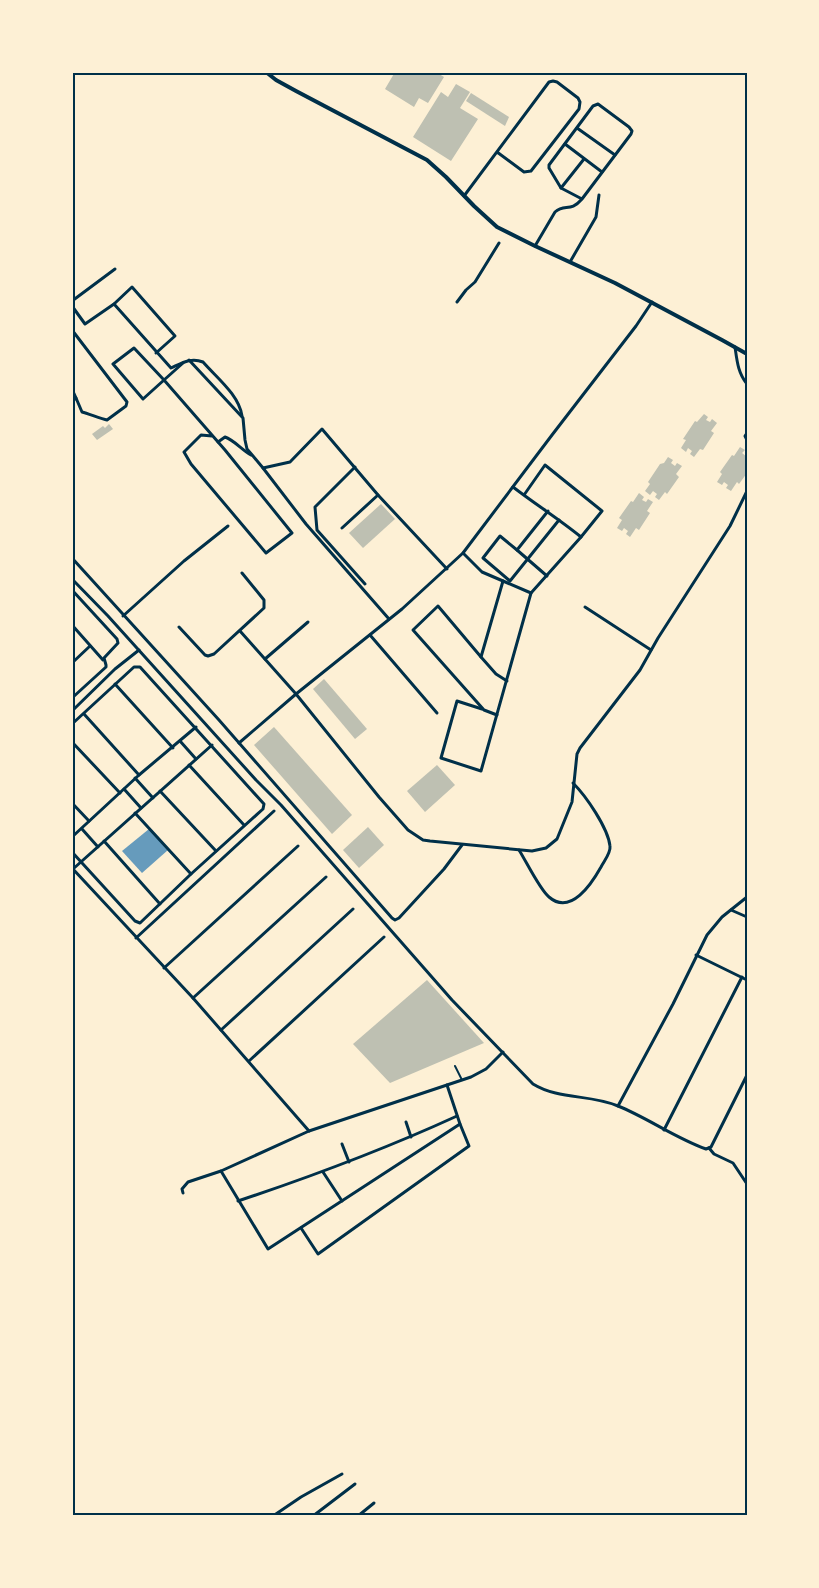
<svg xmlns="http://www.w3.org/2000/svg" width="819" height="1588" font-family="'Public Sans',sans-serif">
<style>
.water{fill:#669bbc}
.building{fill:#bec0b2}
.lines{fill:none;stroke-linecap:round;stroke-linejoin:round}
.pedestrian{stroke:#003049;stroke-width:2}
.minor{stroke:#003049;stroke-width:3}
.tertiary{stroke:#003049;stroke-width:4}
.neatline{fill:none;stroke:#003049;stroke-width:2}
</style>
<rect width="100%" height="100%" fill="#fdf0d5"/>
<!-- water -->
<polygon class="water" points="149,829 168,850 142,873 122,851"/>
<!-- building -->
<g class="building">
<polygon points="395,72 436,72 444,77 428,103 419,98 414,107 385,89"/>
<polygon points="456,84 470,92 460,108 478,119 451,161 413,137 441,92 448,97"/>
<polygon points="471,93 509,117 505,126 466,101"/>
<polygon points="704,414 708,417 706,420 710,422 712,419 717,423 711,431 714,433 703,450 700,449 694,457 690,454 692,451 688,448 686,452 681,448 686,440 683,439 695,421 697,422"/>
<polygon points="109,424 113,429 97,440 92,434 103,426 105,428"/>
<polygon points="740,447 745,450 742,453 747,457 747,473 739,484 737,482 731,491 726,488 728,485 724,482 722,485 717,482 722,474 720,472 732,455 734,456"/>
<polygon points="668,457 673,460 671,463 675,466 677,463 682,466 676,474 679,477 667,494 665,492 659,500 655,497 657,494 653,491 650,495 645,491 650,484 648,482 660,464 664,463"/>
<polygon points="639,493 644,497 642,500 646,502 648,499 653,502 647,511 650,513 639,530 636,528 630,537 626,534 628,531 624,528 622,531 617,528 622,520 619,518 631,501 633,502"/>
<polygon points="381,504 395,519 363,548 349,533"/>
<polygon points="324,679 367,729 355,739 313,689"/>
<polygon points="274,727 352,815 332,834 254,745"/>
<polygon points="437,765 455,785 425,812 407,791"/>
<polygon points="368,827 384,845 359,868 343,850"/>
<polygon points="427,980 484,1043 390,1083 353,1044"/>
</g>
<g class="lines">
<!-- pedestrian -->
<polyline class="pedestrian" points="455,1066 462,1080"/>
<!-- minor -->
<g class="minor">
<polyline points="577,128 615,155"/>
<polyline points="565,144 602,172"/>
<polyline points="561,188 584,159"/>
<polyline points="464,196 549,82 553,81 557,82 578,98 580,102 579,109 531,171 524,172 497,152"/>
<path d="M 535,246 L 555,212 C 565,203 570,213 582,199 L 631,134 L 632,131 L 629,127 L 598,104 L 593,106 L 549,165 L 549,168 L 561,188 L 582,199"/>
<polyline points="570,262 596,217 599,195"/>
<polyline points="72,301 115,269"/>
<polyline points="457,302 466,290 475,282 499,243"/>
<polyline points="114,304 132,287 175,336 156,353"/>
<path d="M 72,306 L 85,324 L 114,304 L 171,368 C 182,363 191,357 203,362 C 217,378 239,395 242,416"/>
<path d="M 72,330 L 127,402 L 126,406 L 107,420 C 102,419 89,414 82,412 L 76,398 L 72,401"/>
<path d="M 735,347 C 737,361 738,373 747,384"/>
<polyline points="189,360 243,418 245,440 247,449 253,456 263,468 306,524 389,619"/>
<polyline points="183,363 164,380 134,348 113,364 143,399 164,380 225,450 292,533 266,553 191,464 184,452 201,435 212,436"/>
<polyline points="72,389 76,398"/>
<polyline points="747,433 745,436 747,440"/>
<path d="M 218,442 L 225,437 C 234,440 242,450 251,455"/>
<polyline points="355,467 315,507 317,530 365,584"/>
<polyline points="263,468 290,462 322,429 378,495 447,569"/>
<path d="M 513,487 C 535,504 559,519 581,537 L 602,511 L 545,465 L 524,495"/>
<polyline points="342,528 378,495"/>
<polyline points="517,550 500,536 483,558 510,581 559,520"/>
<polyline points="463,553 482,572 503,581 481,657 438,606 413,630 484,710 497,715"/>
<polyline points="72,558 219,720 392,918 395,920 399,918 444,869 462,845"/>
<polyline points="547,576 517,550 548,511"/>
<path d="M 72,579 L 108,616 L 256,780 L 281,805 L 452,1000 L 533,1084 C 559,1100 590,1094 618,1106 C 648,1118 675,1138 706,1149 L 711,1147 L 747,1075"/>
<polyline points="72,590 117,639 118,643 104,658 106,665 106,667 72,698"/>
<polyline points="531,593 581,537"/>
<polyline points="585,607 651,650"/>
<polyline points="123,616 184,561 228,526"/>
<polyline points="72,625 103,660"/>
<polyline points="179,627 205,655 208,656 214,654 264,608 264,600 242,573"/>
<polyline points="240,631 296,694 379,797 408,830 423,840 430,841 532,851 546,848 557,839 572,802 577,754 580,748 640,670 658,638 730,526 747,491"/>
<polyline points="370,635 437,713"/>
<polyline points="481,657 496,674 507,681"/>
<polyline points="265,659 308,622"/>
<polyline points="72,663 90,646"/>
<polyline points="115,684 173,748"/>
<polyline points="482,709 457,701 441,758 481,771 531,593 503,581"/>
<polyline points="72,711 115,669 139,650"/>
<polyline points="84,714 139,775 196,727"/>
<polyline points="72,724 134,667 140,667 264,804 263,809 191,874 140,923 135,921 72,852"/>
<polyline points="180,741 196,759"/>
<polyline points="72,742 120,793"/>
<polyline points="239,743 296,694 402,609 463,553 552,435 636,326 652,302"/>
<polyline points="189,765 244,825"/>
<polyline points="135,778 153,798"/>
<polyline points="124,789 141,808"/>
<polyline points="160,791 216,851"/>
<polyline points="72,803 89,821"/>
<polyline points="135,813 191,874"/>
<polyline points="82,829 98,847"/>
<polyline points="72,837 139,775"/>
<polyline points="104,841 160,904"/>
<path d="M 519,850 C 526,861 540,890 549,897 C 571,916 592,883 601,867 C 604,861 611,853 610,846 C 608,828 586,796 573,783"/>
<polyline points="72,868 193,998 309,1131"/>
<polyline points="73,869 212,745"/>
<polyline points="731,910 747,917"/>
<polyline points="136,938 274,811"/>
<polyline points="696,955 747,980"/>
<polyline points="164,968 298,846"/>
<polyline points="193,998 326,877"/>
<polyline points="221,1030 353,909"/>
<polyline points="249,1061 384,937"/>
<polyline points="618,1106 673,1004 707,935 722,917 747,897"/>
<polyline points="406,1122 411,1137"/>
<polyline points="664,1130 742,977"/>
<polyline points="342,1144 349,1162"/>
<polyline points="709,1148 714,1154 733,1163 747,1184"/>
<polyline points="221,1171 268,1249 460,1124"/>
<polyline points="323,1172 342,1201"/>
<polyline points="183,1193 182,1189 188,1182 221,1171 309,1131 471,1077 486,1069 503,1052"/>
<path d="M 238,1201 C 313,1176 385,1149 457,1116"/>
<polyline points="301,1228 318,1254 469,1146 460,1124 447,1085"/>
<polyline points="273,1516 301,1497 342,1474"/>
<polyline points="313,1516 355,1484"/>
<polyline points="358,1516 374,1503"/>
</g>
<!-- tertiary -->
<polyline class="tertiary" points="266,72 276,80 296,91 427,160 446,177 474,206 497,227 535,246 615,283 722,340 747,354"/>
</g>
<!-- border -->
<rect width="819" height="1588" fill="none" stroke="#fdf0d5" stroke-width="147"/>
<rect x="74" y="74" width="672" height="1440" class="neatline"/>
</svg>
